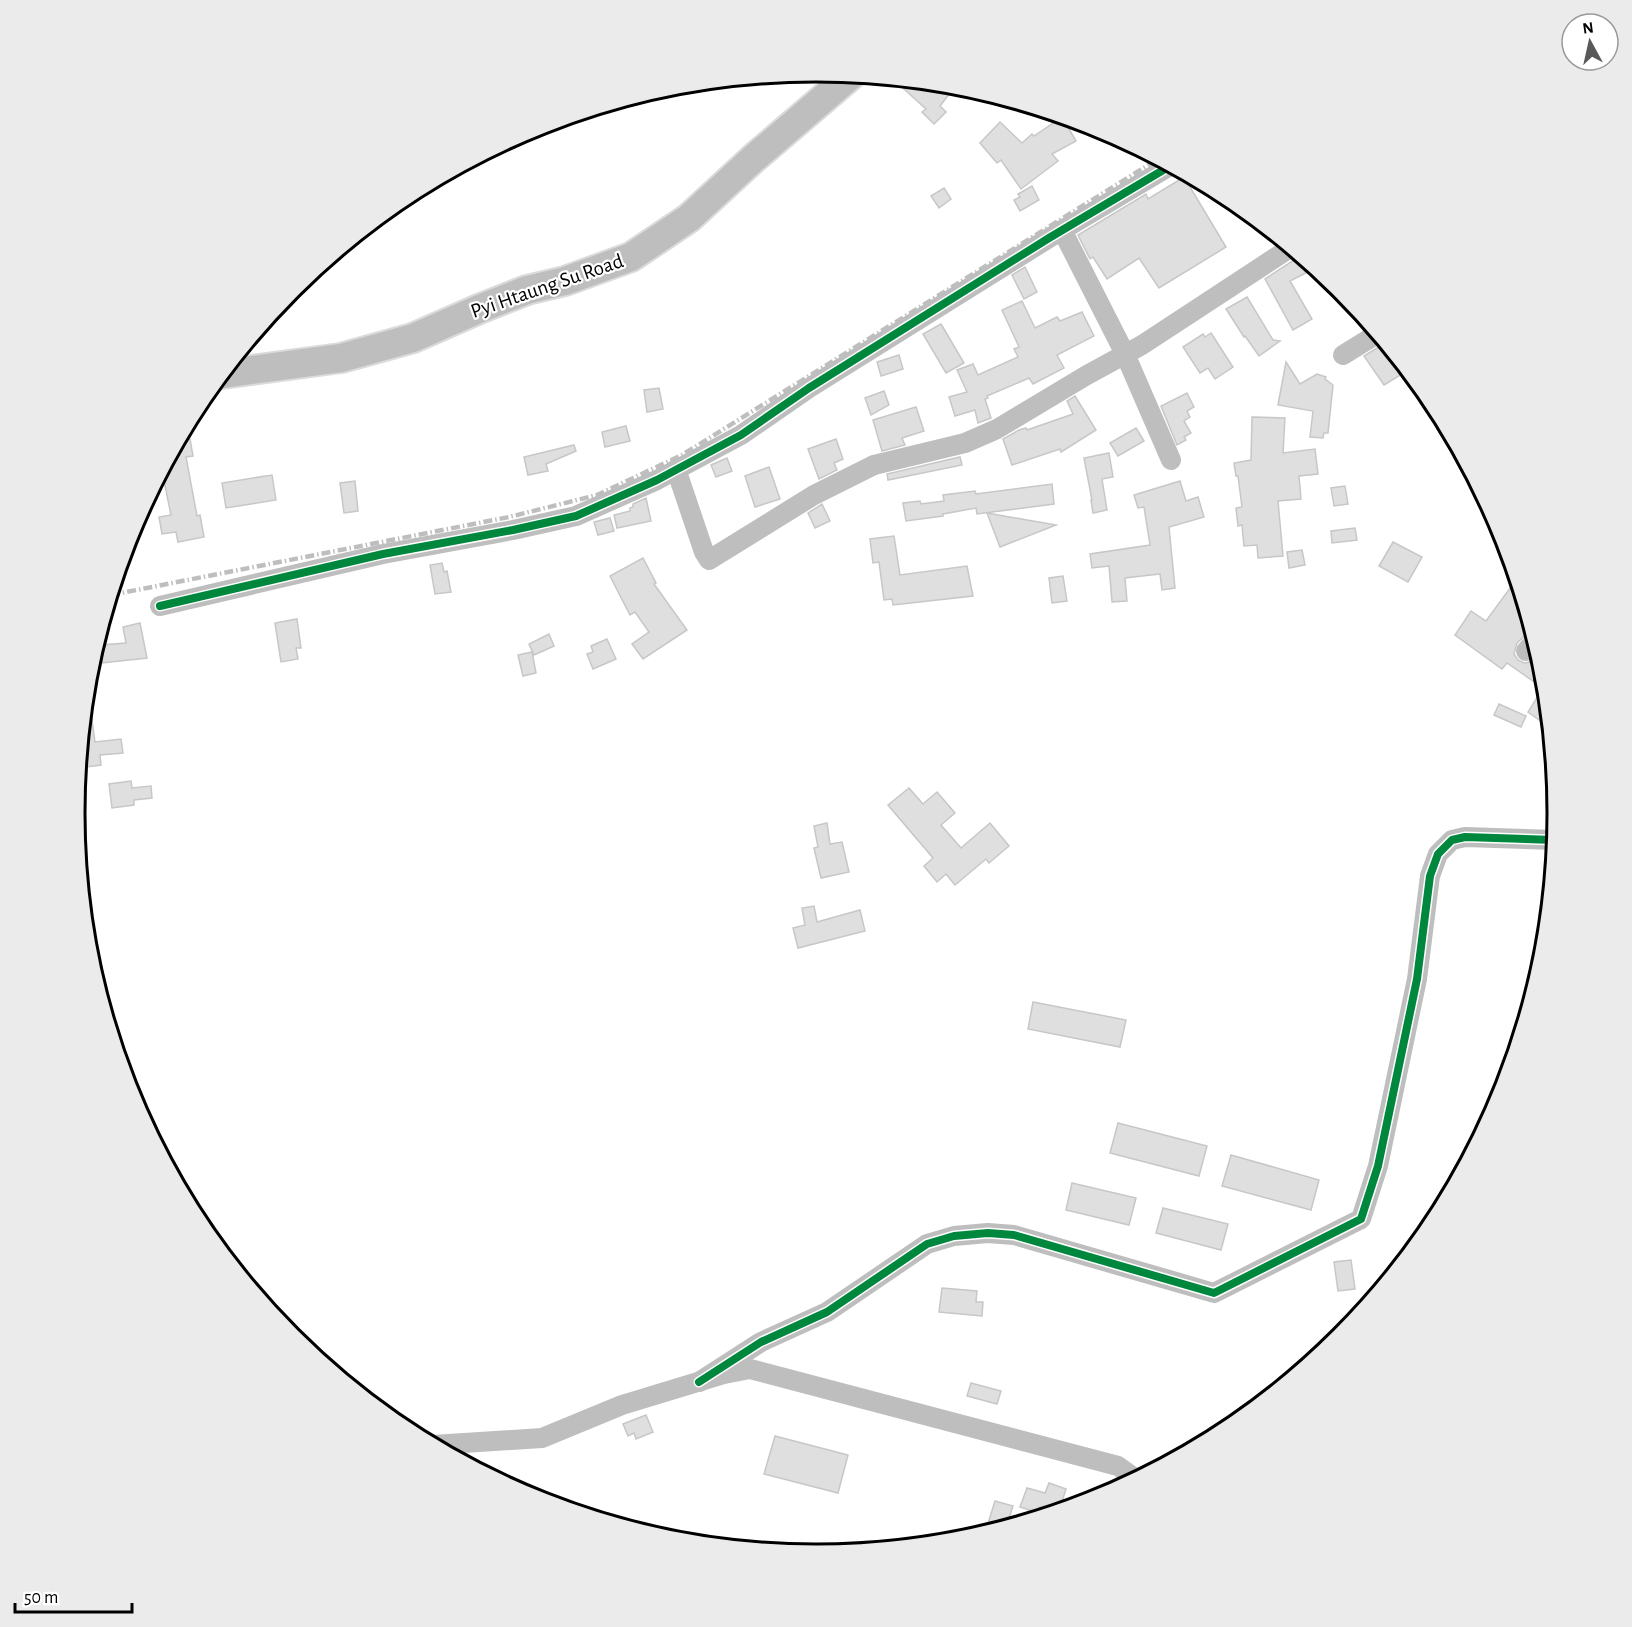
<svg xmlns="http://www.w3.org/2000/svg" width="1632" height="1627" font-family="'Alegreya Sans',sans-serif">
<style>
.building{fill:#dfdfdf;stroke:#c7c7c7;stroke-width:1.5}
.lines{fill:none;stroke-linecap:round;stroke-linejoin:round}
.highway-casing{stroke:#dbdbdb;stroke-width:32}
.minor{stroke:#bebebe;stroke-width:20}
.highway{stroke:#bebebe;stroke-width:28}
.rail{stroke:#bebebe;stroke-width:4.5;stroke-dasharray:9 3 1.5 3;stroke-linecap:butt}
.cycleway-casing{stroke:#fff;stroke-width:11}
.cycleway{stroke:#00873e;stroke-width:8}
.labels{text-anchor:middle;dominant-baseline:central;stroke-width:4.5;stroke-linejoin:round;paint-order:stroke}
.street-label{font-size:21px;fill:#000;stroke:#fff}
.rim{fill:none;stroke:#000;stroke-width:3}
</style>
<rect width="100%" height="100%" fill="#fff"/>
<!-- building -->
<g class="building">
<polygon points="894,80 940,84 950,93 940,106 946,112 934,124 922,112 926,109"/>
<polygon points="1062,117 1076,141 1052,154 1058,161 1021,189 1001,160 997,163 980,143 1000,122 1022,143 1032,134 1034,136"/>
<polygon points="1184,177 1226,247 1159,288 1139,258 1107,279 1093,257 1090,259 1078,235 1146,194 1148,199"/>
<polygon points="1032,186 1039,200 1020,211 1014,200 1020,197 1018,194"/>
<polygon points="944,188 951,199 939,208 931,196"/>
<polygon points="1297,258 1306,273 1290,281 1312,319 1293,330 1265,279"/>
<polygon points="1025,267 1037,292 1024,299 1012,275"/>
<polygon points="1247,297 1273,340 1280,341 1259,356 1245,336 1244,337 1226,309"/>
<polygon points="1022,301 1035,328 1057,317 1060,321 1082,312 1094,336 1057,355 1064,368 1033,384 1029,378 987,396 988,398 985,399 991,418 978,423 975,410 955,416 949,397 967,392 957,370 973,364 978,375 1018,357 1014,349 1019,347 1002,310"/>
<polygon points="941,324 964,363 946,373 923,334"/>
<polygon points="1211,333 1233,367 1215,379 1208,368 1200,373 1183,347 1203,334 1205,337"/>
<polygon points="1385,343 1407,371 1384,385 1364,356"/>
<polygon points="899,355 903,369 881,376 877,362"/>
<polygon points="1286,362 1300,384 1317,374 1326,377 1325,379 1333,385 1328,433 1324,433 1323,438 1310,437 1313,411 1278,405"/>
<polygon points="659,388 663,409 647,412 644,390"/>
<polygon points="884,391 889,405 871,415 865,398"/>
<polygon points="1187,393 1194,407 1187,411 1190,417 1184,421 1191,433 1184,437 1186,440 1177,445 1161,406"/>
<polygon points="1075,396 1096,430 1061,452 1060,449 1012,465 1003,439 1019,430 1026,428 1027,430 1073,414 1067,401"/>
<polygon points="916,407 924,431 902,438 905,445 882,451 873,420"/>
<polygon points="1252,417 1285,418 1283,453 1315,449 1318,474 1299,476 1301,499 1278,501 1283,556 1258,558 1257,545 1244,546 1242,525 1238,526 1236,508 1242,507 1238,476 1236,476 1234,463 1251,460"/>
<polygon points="626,426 630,441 605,447 602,432"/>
<polygon points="1136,428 1144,441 1118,456 1110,443"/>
<polygon points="190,439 193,456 186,457 197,516 200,515 204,537 178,542 176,532 162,534 159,517 171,515 162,471 178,441"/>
<polygon points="836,439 843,459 834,463 837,470 819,479 808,449"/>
<polygon points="574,445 576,451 546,464 548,471 528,475 524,457"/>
<polygon points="1109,453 1113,477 1102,479 1107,510 1093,513 1091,500 1092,500 1084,458"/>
<polygon points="960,457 962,465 888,480 887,474"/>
<polygon points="727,458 732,471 716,477 711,465"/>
<polygon points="769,467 780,499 755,507 745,476"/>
<polygon points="272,475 276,500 226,508 222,483"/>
<polygon points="355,481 358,511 344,513 340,483"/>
<polygon points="1180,481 1186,501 1198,497 1204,517 1169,527 1175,588 1162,590 1160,574 1125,578 1127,601 1112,602 1109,566 1092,568 1090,554 1150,545 1144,507 1138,508 1134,495"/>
<polygon points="1052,484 1054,504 977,514 976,508 943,514 943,516 906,521 903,503 920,501 921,504 944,501 943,495 975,491 976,494"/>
<polygon points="1345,486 1348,504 1334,506 1331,488"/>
<polygon points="646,498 651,521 617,528 614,515 630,511 630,508 633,507 633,504"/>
<polygon points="822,504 830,521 815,528 808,513"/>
<polygon points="987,513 1056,525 1000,547"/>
<polygon points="610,518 614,531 598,535 594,522"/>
<polygon points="1355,528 1357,540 1332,543 1331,531"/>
<polygon points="894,536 900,575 967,566 973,596 893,605 892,599 884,600 879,562 873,563 870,539"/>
<polygon points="1393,542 1422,557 1408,582 1379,566"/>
<polygon points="1302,550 1305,565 1289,568 1287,552"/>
<polygon points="643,558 656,583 654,584 687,630 643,659 632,644 649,632 635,612 630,615 610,576"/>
<polygon points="442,563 444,572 447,571 451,592 435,594 430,565"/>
<polygon points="1063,576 1067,601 1052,603 1049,578"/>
<polygon points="1513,584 1519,589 1531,630 1517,643 1514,654 1518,660 1524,663 1530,662 1539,656 1543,669 1549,727 1528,712 1543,688 1507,663 1502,669 1455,635 1471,611 1486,621"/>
<polygon points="297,619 301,648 296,648 298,659 281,662 275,623"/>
<polygon points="140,623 147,658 102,663 101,645 126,643 123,627"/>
<polygon points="549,634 554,646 534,655 529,644"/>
<polygon points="607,639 616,659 593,669 587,654 593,652 591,646"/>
<polygon points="532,652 536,673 523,676 518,655"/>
<polygon points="1499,704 1526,716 1521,727 1494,715"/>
<polygon points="85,705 90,705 95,742 121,739 123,753 100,755 101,765 79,768"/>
<polygon points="131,781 132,788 151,786 152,798 134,800 134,805 112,808 109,784"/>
<polygon points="909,788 923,804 937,792 955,813 941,825 961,848 990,823 1009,846 989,863 986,859 955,885 946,874 937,882 924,866 933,858 888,805"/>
<polygon points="827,823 830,844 842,842 849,872 821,878 814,848 818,847 814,826"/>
<polygon points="814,906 817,922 860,910 865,931 798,948 793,928 805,925 802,908"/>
<polygon points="1033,1002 1126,1020 1120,1047 1028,1029"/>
<polygon points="1118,1123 1207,1146 1199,1176 1110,1153"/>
<polygon points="1231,1155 1319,1180 1311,1210 1222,1186"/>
<polygon points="1072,1183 1136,1198 1129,1225 1066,1210"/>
<polygon points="1163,1208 1228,1224 1221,1250 1156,1233"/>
<polygon points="1351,1260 1355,1289 1338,1291 1334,1262"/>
<polygon points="942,1288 977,1291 976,1302 983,1302 982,1316 939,1312"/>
<polygon points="971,1383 1001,1391 997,1404 967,1396"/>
<polygon points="646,1415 653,1432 636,1439 634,1433 628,1436 623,1424"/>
<polygon points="775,1436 848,1455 838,1493 764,1474"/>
<polygon points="1049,1483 1066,1489 1059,1511 1040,1507 1039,1513 1020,1507 1027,1488 1045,1493"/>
<polygon points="995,1501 1013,1506 1006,1527 985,1533"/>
</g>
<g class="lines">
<!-- highway casing -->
<g class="highway-casing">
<polyline id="highway" points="222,374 341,358 413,338 479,309 527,290 565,281 631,257 689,218 754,158 851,75"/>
</g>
<!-- minor -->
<g class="minor">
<polyline points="1062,230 1125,354 1171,460"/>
<polyline points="1343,355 1377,334"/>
<polyline points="676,469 704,552 709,560 814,495 874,465 965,443 997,429 1087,375 1142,345 1290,248"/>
<polyline points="160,606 383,554 513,530 576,516 657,480 741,435 809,388 1049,238 1170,166"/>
<polyline points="1526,651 1535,641"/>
<polyline points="699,1382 761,1342 827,1312 927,1244 954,1236 988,1233 1014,1235 1214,1293 1361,1219 1378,1166 1417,979 1430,876 1438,854 1452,840 1465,837 1555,840"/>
<polyline points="433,1445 542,1438 622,1405 724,1374 750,1369 1118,1466 1136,1479"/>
</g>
<!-- highway -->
<use href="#highway" class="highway"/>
<!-- rail -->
<polyline class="rail" points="111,595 509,517 597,495 682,455 1158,159"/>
<!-- cycleway casing -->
<g class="cycleway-casing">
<g id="cycleway">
<polyline points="160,606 383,554 513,530 576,516 657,480 741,435 809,388 1049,238 1170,166"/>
<polyline points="699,1382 761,1342 827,1312 927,1244 954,1236 988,1233 1014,1235 1214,1293 1361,1219 1378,1166 1417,979 1430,876 1438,854 1452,840 1465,837 1555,840"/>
</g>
</g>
<!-- cycleway -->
<use href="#cycleway" class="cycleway"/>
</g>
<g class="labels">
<!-- street labels -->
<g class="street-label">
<text transform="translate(547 286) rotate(-19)">Pyi Htaung Su Road</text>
</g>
</g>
<!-- crop -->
<path d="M0 0H1632V1627H0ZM85 813a731 731 0 1 1 1462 0a731 731 0 1 1-1462 0Z" fill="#ebebeb" fill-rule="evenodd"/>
<path class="rim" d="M85 813a731 731 0 1 1 1462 0a731 731 0 1 1-1462 0Z"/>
<!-- north arrow -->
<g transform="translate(1590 42) rotate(352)"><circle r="28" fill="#ffffff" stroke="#999999" stroke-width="1.5"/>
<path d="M0-4.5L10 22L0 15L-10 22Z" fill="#595959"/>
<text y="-9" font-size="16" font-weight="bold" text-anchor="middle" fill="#000000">N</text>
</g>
<!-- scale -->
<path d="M15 1603v9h117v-9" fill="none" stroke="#000000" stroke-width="3"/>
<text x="24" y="1603" font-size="18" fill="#000000" stroke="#ffffff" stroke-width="4.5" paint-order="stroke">50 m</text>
</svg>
